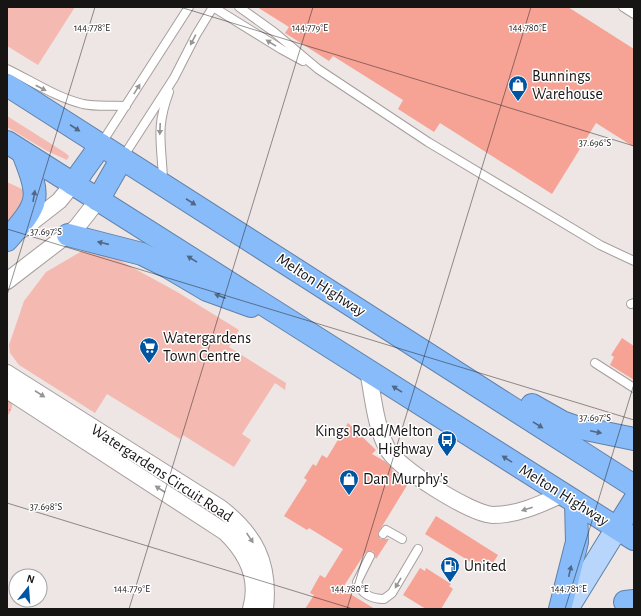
<svg xmlns="http://www.w3.org/2000/svg" width="641" height="616" font-family="'Alegreya Sans',sans-serif">
<style>
.grass{fill:#f4bab1}
.garden{fill:url(#garden-dots)}
.building{fill:#f6a396}
.lines{fill:none;stroke-linecap:round;stroke-linejoin:round}
.lane-casing{stroke:#a59e9c;stroke-width:10}
.street-casing{stroke:#a59e9c;stroke-width:18}
.primary-casing{stroke:#6081a9;stroke-width:24}
.highway-casing{stroke:#6081a9;stroke-width:24}
.lane{stroke:#fff;stroke-width:8}
.street{stroke:#fff;stroke-width:16}
.primary{stroke:#b8d6fb;stroke-width:22}
.highway{stroke:#88bbf9;stroke-width:22}
.oneway{fill:#979595}
.oneway2{fill:#506886}
.ticks{fill:none;stroke:#171414;stroke-width:1;stroke-opacity:0.45}
.labels{text-anchor:middle;dominant-baseline:central;stroke-width:3;stroke-linejoin:round;paint-order:stroke}
.poi-label{font-size:16px;fill:#171414;stroke:#fff;text-anchor:start}
.street-label{font-size:16px;fill:#171414;stroke:#fff}
.ticks-label{font-size:10px;text-anchor:middle;fill:#171414;stroke:#fff;stroke-width:3;stroke-linejoin:round;paint-order:stroke}
</style>
<defs>
<pattern id="garden-dots" width="8" height="8" patternUnits="userSpaceOnUse"><rect width="8" height="8" fill="#f4bab1"/><path d="M2 2h.1M6 6h.1" fill="none" stroke="#d09f97" stroke-width="1.8" stroke-linecap="round"/></pattern>
</defs>
<rect width="100%" height="100%" fill="#ede6e4"/>
<!-- grass -->
<g class="grass">
<polygon points="7,7 75,7 38,65 7,46"/>
<polygon points="7,116 64,152 69,156 67,160 47,151 7,127"/>
<polygon points="7,182 24,190 19,210 7,225"/>
<polygon points="82,251 117,259 179,293 239,330 229,347 286,383 285,390 275,383 242,434 251,440 234,467 183,435 180,439 107,394 95,413 19,365 10,353 9,345 24,301 46,272"/>
</g>
<!-- garden -->
<path class="garden" d="M 7,393 C 15,403 13,407 7,417 Z"/>
<!-- building -->
<g class="building">
<polygon points="257,7 568,7 634,49 634,147 596,123 552,194 440,123 434,132 398,109 403,100 333,56 329,61 285,33 289,27"/>
<polygon points="622,338 634,346 634,380 610,365 614,357 611,355"/>
<polygon points="348,423 376,450 372,454 386,462 393,469 392,470 409,482 378,533 380,539 389,539 376,559 373,551 365,553 342,589 375,609 305,609 314,595 310,593 320,575 325,578 343,549 309,528 307,530 284,516 307,480 304,478 313,464 316,466 322,455 327,458"/>
<polygon points="436,516 498,555 487,572 425,534"/>
<polygon points="420,568 425,571 426,568 451,584 449,586 453,589 441,609 426,609 403,595"/>
</g>
<g class="lines">
<!-- lane casing -->
<g class="lane-casing">
<g id="lane">
<polyline points="239,7 274,32 318,69 428,142 600,245 634,261"/>
<polyline points="623,7 634,14"/>
<path d="M 7,69 C 32,81 55,97 83,104 C 97,107 112,105 126,106"/>
<polyline points="101,144 189,7"/>
<polyline points="123,157 174,78 196,35 213,7 281,49 303,61"/>
<path d="M 163,181 C 162,144 155,129 169,92"/>
<polyline points="631,304 634,303"/>
<polyline points="595,363 634,388"/>
<polyline points="383,534 386,530 402,539"/>
<path d="M 370,556 L 357,582 C 361,594 372,599 384,599 L 392,593 L 418,549"/>
</g>
</g>
<!-- street casing -->
<g class="street-casing">
<g id="street">
<polyline points="23,229 59,201 73,184"/>
<polyline points="7,281 76,228 98,200"/>
<path d="M 368,371 C 373,395 375,425 387,448 C 397,468 471,514 493,515 C 518,515 541,504 563,494"/>
<path d="M 7,373 L 219,507 C 255,534 270,563 265,609"/>
<path d="M 7,390 L 225,532 C 247,553 260,578 251,609"/>
</g>
</g>
<!-- primary casing -->
<g class="primary-casing">
<polyline id="primary" points="567,609 617,528"/>
</g>
<!-- highway casing -->
<g class="highway-casing">
<g id="highway">
<polyline points="7,85 634,486"/>
<polyline points="7,142 634,539"/>
<polyline points="73,184 101,145"/>
<polyline points="98,200 122,158"/>
<polyline points="68,235 142,254 168,267 207,290 251,306"/>
<path d="M 7,240 C 40,202 41,199 23,153"/>
<polyline points="532,405 562,422 576,427 634,439"/>
<polyline points="617,528 634,501"/>
<polyline points="625,602 634,601"/>
<polyline points="560,609 577,542 576,503"/>
</g>
</g>
<!-- lane -->
<use href="#lane" class="lane"/>
<!-- street -->
<use href="#street" class="street"/>
<!-- primary -->
<use href="#primary" class="primary"/>
<!-- highway -->
<use href="#highway" class="highway"/>
</g>
<!-- one-way arrows -->
<defs><path id="oneway-solid" d="M-6-.8H1V-3.2L6.5 0L1 3.2V.8H-6Z"/></defs>
<g class="oneway">
<use href="#oneway-solid" transform="translate(193 40) rotate(118)"/>
<use href="#oneway-solid" transform="translate(271 43) rotate(-148)"/>
<use href="#oneway-solid" transform="translate(41 88) rotate(28)"/>
<use href="#oneway-solid" transform="translate(137 89) rotate(-58)"/>
<use href="#oneway-solid" transform="translate(160 129) rotate(92)"/>
<use href="#oneway-solid" transform="translate(40 394) rotate(33)"/>
<use href="#oneway-solid" transform="translate(160 489) rotate(-147)"/>
<use href="#oneway-solid" transform="translate(527 509) rotate(162)"/>
<use href="#oneway-solid" transform="translate(250 538) rotate(56)"/>
<use href="#oneway-solid" transform="translate(398 583) rotate(120)"/>
</g>
<g class="oneway2">
<use href="#oneway-solid" transform="translate(75 128) rotate(33)"/>
<use href="#oneway-solid" transform="translate(34 196) rotate(-80)"/>
<use href="#oneway-solid" transform="translate(191 202) rotate(33)"/>
<use href="#oneway-solid" transform="translate(103 243) rotate(-167)"/>
<use href="#oneway-solid" transform="translate(192 259) rotate(-148)"/>
<use href="#oneway-solid" transform="translate(220 296) rotate(-159)"/>
<use href="#oneway-solid" transform="translate(397 389) rotate(-148)"/>
<use href="#oneway-solid" transform="translate(538 425) rotate(32)"/>
<use href="#oneway-solid" transform="translate(596 432) rotate(12)"/>
<use href="#oneway-solid" transform="translate(507 459) rotate(-148)"/>
<use href="#oneway-solid" transform="translate(570 571) rotate(-77)"/>
</g>
<!-- ticks -->
<path class="ticks" d="M 180,7 L 634,146M 7,229 L 634,420M 7,295 L 95,7M 7,503 L 353,609M 129,609 L 313,7M 347,609 L 531,7M 565,609 L 634,384"/>
<!-- icons -->
<defs>
<g id="shop-pin" transform="scale(1)"><path d="M0 17L-7.5 6A9.5 9.5 0 1 1 7.5 6Z" fill="#0055a3" stroke="#fff"/><path d="M-5-2.5h2.3a2.7 3.5 0 0 1 5.4 0H5L5.5 6h-11ZM-1.5-2.5h3a1.5 2.3 0 0 0-3 0Z" fill="#fff"/></g>
<g id="supermarket-pin" transform="scale(1)"><path d="M0 17L-7.5 6A9.5 9.5 0 1 1 7.5 6Z" fill="#0055a3" stroke="#fff"/><path d="M-6-5.5h2.5l.6 2H6L4.5 2H-2.5L-4.4-4H-6ZM-1.5 3.2a1.3 1.3 0 1 0 .1 0ZM3 3.2a1.3 1.3 0 1 0 .1 0Z" fill="#fff"/></g>
<g id="bus-pin" transform="scale(1)"><path d="M0 17L-7.5 6A9.5 9.5 0 1 1 7.5 6Z" fill="#0055a3" stroke="#fff"/><path d="M-5-6H5V4H4V6H2V4H-2V6H-4V4H-5ZM-3.5-4V0h7V-4ZM-3.5 1.2v1.5H-2V1.2ZM2 1.2v1.5H3.5V1.2Z" fill="#fff"/></g>
<g id="fuel-pin" transform="scale(1)"><path d="M0 17L-7.5 6A9.5 9.5 0 1 1 7.5 6Z" fill="#0055a3" stroke="#fff"/><path d="M-5.5-6h7V0h2V4h1.3V-2.5L3-4.5l.8-.8L6-3V5H2.5V1h-1V6h-7ZM-4.2-4.7v3.2H.2V-4.7Z" fill="#fff"/></g>
</defs>
<g fill-rule="evenodd">
<use href="#shop-pin" x="518" y="85"/>
<use href="#supermarket-pin" x="149" y="347"/>
<use href="#bus-pin" x="447" y="440"/>
<use href="#shop-pin" x="349" y="479"/>
<use href="#fuel-pin" x="450" y="566"/>
</g>
<g class="labels">
<!-- poi labels -->
<g class="poi-label">
<text x="532" y="76">Bunnings<tspan x="532" dy="18">Warehouse</tspan></text>
<text x="163" y="338">Watergardens<tspan x="163" dy="18">Town Centre</tspan></text>
<text x="433" y="431" text-anchor="end">Kings Road/Melton<tspan x="433" dy="18">Highway</tspan></text>
<text x="363" y="479">Dan Murphy's</text>
<text x="464" y="566">United</text>
</g>
<!-- street labels -->
<g class="street-label">
<text transform="translate(321 285) rotate(33)">Melton Highway</text>
<text transform="translate(162 473) rotate(33)">Watergardens Circuit Road</text>
<text transform="translate(564 495) rotate(32)">Melton Highway</text>
</g>
</g>
<g class="ticks-label">
<text x="92" y="31">144.778°E</text>
<text x="310" y="31">144.779°E</text>
<text x="528" y="31">144.780°E</text>
<text x="595" y="146">37.696°S</text>
<text x="46" y="235">37.697°S</text>
<text x="595" y="421">37.697°S</text>
<text x="46" y="510">37.698°S</text>
<text x="132" y="592">144.779°E</text>
<text x="350" y="592">144.780°E</text>
<text x="569" y="592">144.781°E</text>
</g>
<!-- border -->
<rect width="641" height="616" fill="none" stroke="#171414" stroke-width="16"/>
<!-- north arrow -->
<g transform="translate(28 588) rotate(17)"><circle r="19" fill="#ffffff" stroke="#a2a1a1"/>
<path d="M0-3L7 15L0 10L-7 15Z" fill="#0055a3"/>
<text y="-6" font-size="11" font-weight="bold" text-anchor="middle" fill="#171414">N</text>
</g>
</svg>
